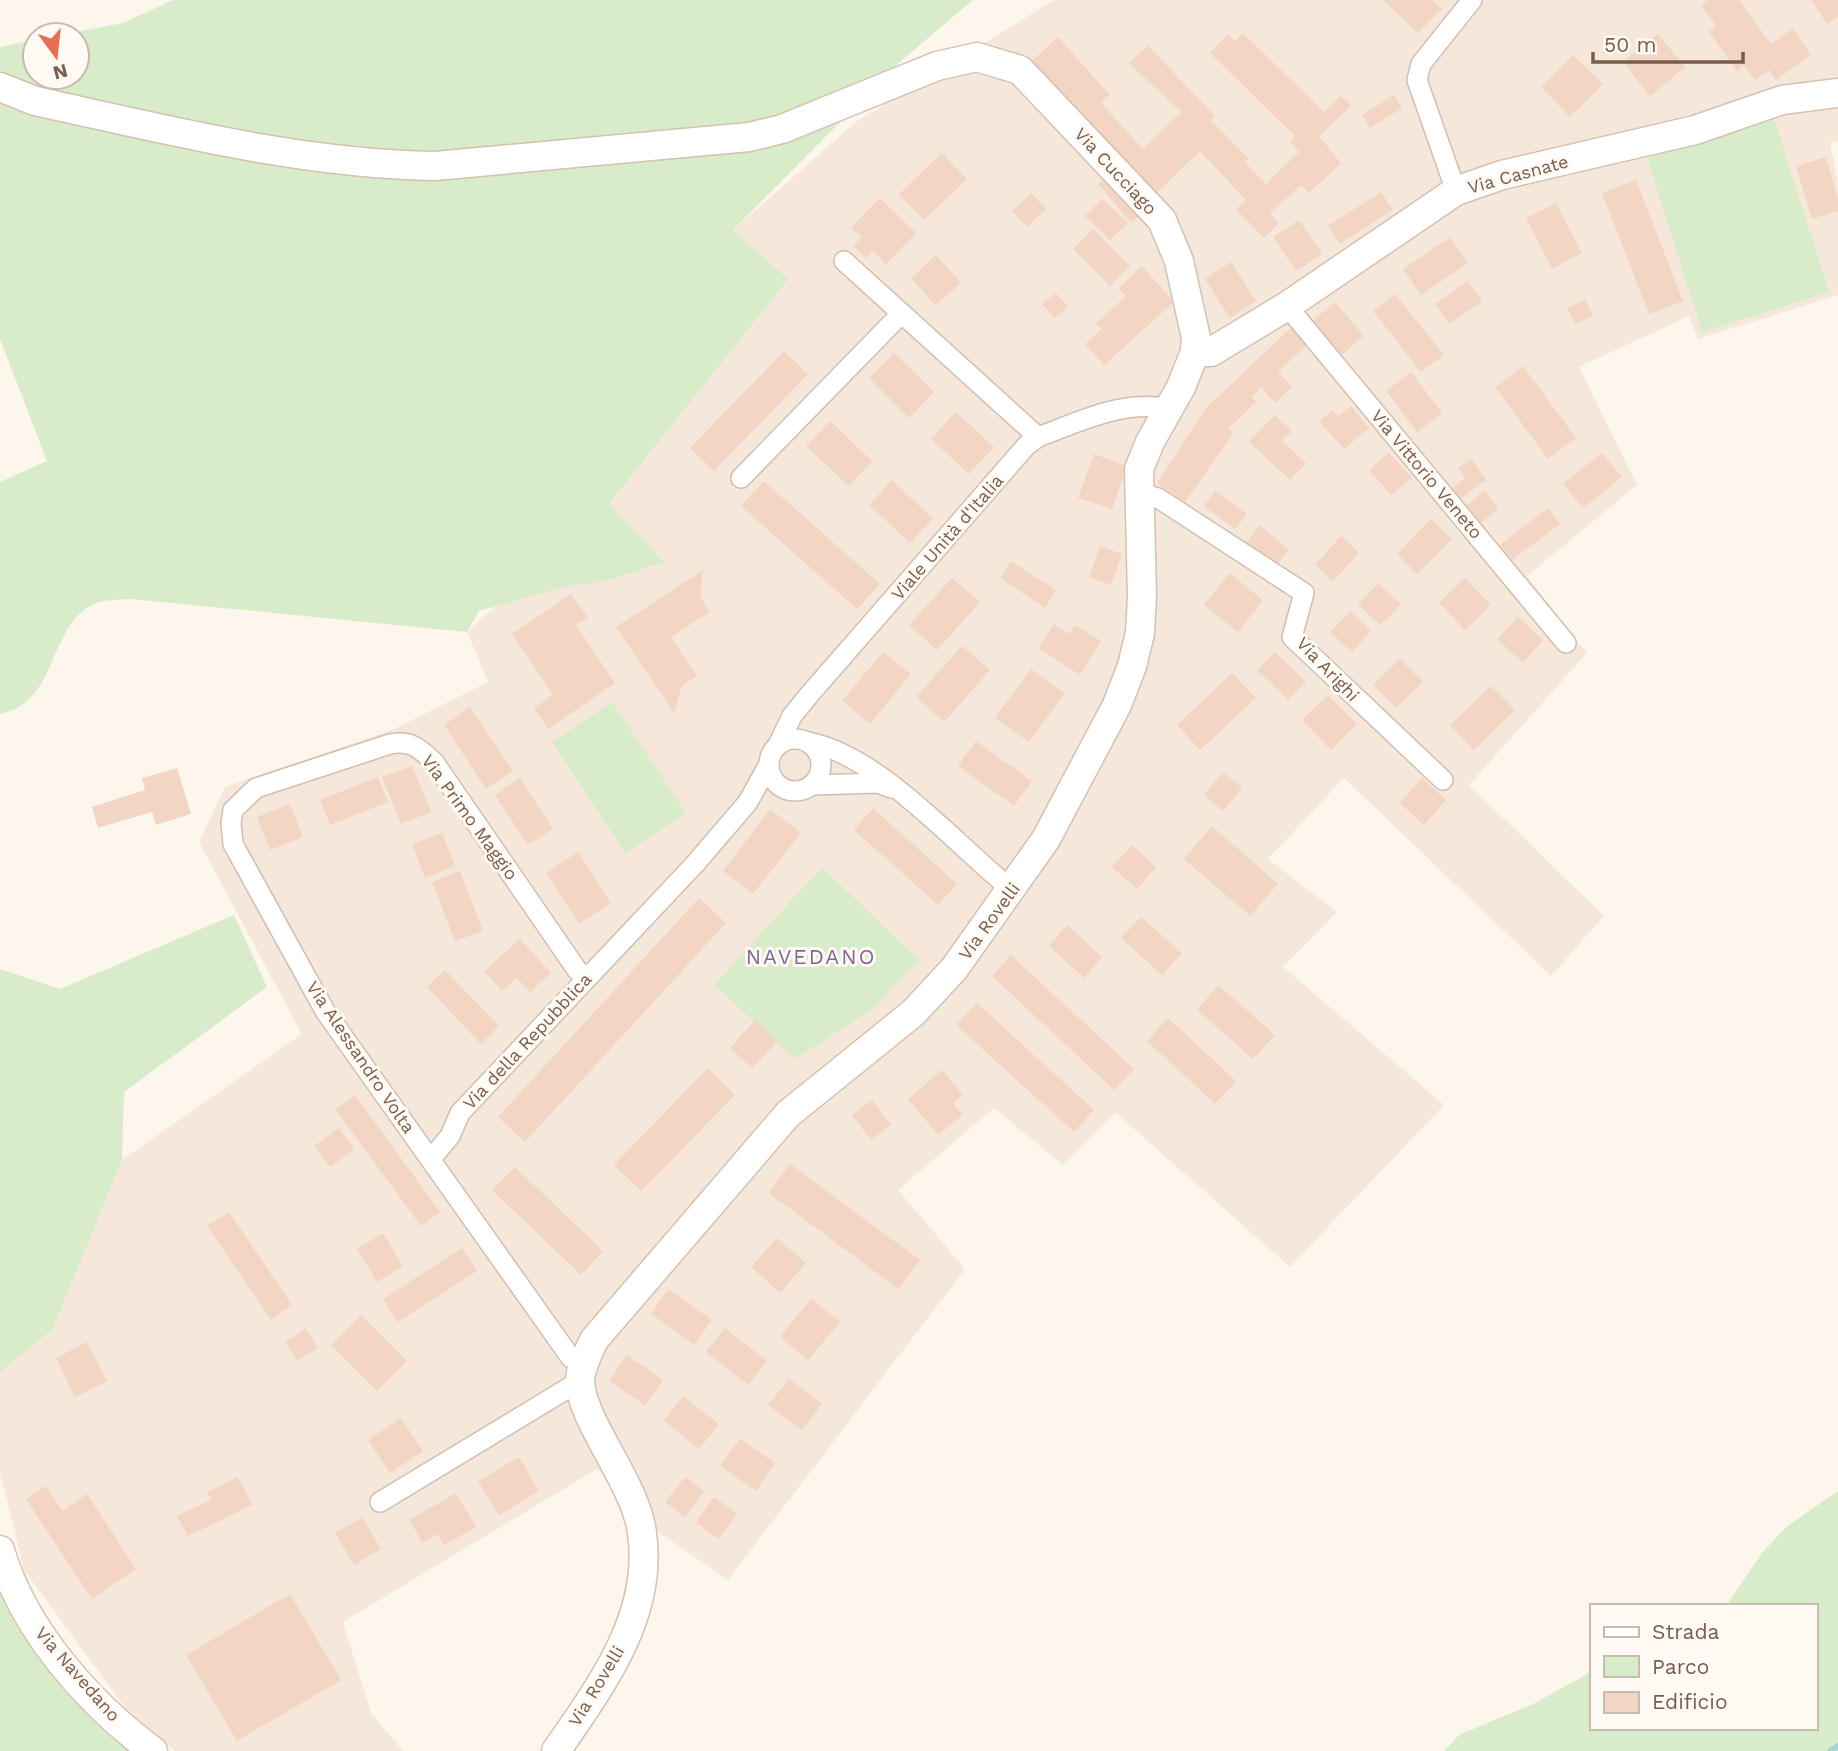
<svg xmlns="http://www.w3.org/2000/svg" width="1838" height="1751" font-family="'Work Sans',sans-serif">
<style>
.residential{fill:#f5e8da}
.green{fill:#d8ecc9}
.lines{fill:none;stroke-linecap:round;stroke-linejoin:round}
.stream{stroke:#a5d3da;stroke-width:6}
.building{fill:#f3d5c3}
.street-casing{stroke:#d1beb0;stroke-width:22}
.secondary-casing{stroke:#d6c0b0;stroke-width:31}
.street{stroke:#fff;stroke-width:19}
.secondary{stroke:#fff;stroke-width:28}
.labels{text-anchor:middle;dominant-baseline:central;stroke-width:6;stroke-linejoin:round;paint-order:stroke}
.street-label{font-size:18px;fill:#7a5c4d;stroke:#fffaf3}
.quarter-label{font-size:21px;letter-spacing:2px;fill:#846695;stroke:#fffaf3}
</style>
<rect width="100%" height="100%" fill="#fdf6ec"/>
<!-- residential -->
<polygon class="residential" points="1054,0 1838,0 1838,141 1830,143 1838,185 1838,295 1698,339 1689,316 1579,367 1637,485 1527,576 1587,653 1469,785 1604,916 1551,976 1344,778 1268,859 1337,912 1283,967 1444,1105 1290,1267 1116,1113 1063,1165 994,1108 898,1190 965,1269 728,1580 661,1534 597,1469 343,1622 371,1713 403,1751 175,1751 130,1714 24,1570 0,1471 0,1372 53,1329 122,1160 302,1034 199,842 225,787 392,730 488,682 467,632 609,504 787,279 733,230 856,122"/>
<!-- green -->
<g class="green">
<path d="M 173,0 L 973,0 L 902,60 L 733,230 L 788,279 L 609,504 L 664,562 L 598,583 L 571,585 L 479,611 L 467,632 L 131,599 C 118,600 99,599 88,607 C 47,635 56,703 0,714 L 0,482 L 47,461 L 0,339 L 0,47 L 35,40 L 35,77 L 77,77 L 77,35 L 61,35 L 123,23 Z"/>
<polygon points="1774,118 1829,292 1702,332 1647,158"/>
<polygon points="612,702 686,813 625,853 552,742"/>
<polygon points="822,867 919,960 872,1009 795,1059 714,985"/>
<polygon points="234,915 267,987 124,1092 122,1160 53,1329 0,1372 0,969 60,989"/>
<polygon points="1838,1491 1838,1751 1444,1751 1459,1735 1533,1704 1591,1672 1591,1728 1815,1728 1815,1606 1726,1606 1762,1553 1786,1527"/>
<path d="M 0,1593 C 28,1658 82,1704 133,1751 L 0,1751 Z"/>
</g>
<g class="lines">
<!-- stream -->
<polyline class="stream" points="1830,1751 1838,1746"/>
</g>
<!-- building -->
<g class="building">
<polygon points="1383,0 1432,0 1442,9 1418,33"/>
<polygon points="1708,0 1739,0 1771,44 1793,28 1811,55 1776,80 1769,70 1755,80 1744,65 1737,71 1708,31 1716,26 1701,5"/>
<polygon points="1811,0 1838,0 1838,17 1827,24"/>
<polygon points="1243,33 1324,112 1341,96 1351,106 1319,136 1341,163 1309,193 1301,185 1270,213 1279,223 1264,238 1236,209 1246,200 1200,151 1153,196 1031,62 1058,37 1110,95 1101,103 1143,149 1181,112 1129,63 1148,46 1215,116 1211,120 1249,159 1245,162 1266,184 1299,152 1290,142 1295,136 1210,53 1228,34 1235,41"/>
<polygon points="1658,34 1685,67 1650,96 1623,62"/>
<polygon points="1573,55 1603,84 1570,117 1541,87"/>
<polygon points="1394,95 1402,108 1370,128 1362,115"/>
<polygon points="942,153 967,179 924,220 899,194"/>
<polygon points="1826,157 1838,198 1838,211 1812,219 1796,166"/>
<polygon points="1109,174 1148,207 1131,223 1098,184"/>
<polygon points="1636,180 1683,301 1649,314 1602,193"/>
<polygon points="1381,192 1393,210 1340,244 1328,226"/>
<polygon points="1031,193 1046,209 1027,227 1012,211"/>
<polygon points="880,198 916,233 886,264 873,251 866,258 853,246 862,237 851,228"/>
<polygon points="1102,199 1128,223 1110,240 1085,216"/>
<polygon points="1556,203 1582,253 1552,269 1526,218"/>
<polygon points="1299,220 1322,254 1296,271 1273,237"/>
<polygon points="1093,229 1130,266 1110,286 1073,249"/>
<polygon points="1450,237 1468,263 1421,295 1403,269"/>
<polygon points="936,255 961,283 935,305 911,278"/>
<polygon points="1231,262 1256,301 1230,318 1205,279"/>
<polygon points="1142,266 1174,302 1104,365 1085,344 1102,329 1096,323 1126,296 1119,288"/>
<polygon points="1468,281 1482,302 1449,324 1435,304"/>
<polygon points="1056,293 1068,307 1054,318 1042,304"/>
<polygon points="1395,294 1444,355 1421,372 1373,311"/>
<polygon points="1585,299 1593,316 1575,324 1567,308"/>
<polygon points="1335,302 1364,336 1340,356 1311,322"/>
<polygon points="1294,325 1310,342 1278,372 1292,387 1275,403 1261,387 1252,397 1256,402 1229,428 1233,434 1185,502 1157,483 1206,408"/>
<polygon points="784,351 808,374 714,471 690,448"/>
<polygon points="894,353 934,392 909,418 869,378"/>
<polygon points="1523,366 1576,438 1548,459 1495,387"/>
<polygon points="1411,372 1442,413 1417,432 1386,391"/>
<polygon points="1351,406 1369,428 1344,449 1319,421 1333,410 1338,416"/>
<polygon points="956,412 994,447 969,474 931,439"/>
<polygon points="1275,415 1292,431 1282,441 1306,463 1290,480 1249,442"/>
<polygon points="830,421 872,461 849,486 806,446"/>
<polygon points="1389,453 1412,478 1391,495 1369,470"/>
<polygon points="1602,453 1622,477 1583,508 1563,484"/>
<polygon points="1094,454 1127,466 1112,509 1078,498"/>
<polygon points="1471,459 1486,480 1460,499 1452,488 1466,478 1458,468"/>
<polygon points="892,480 933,519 910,543 869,505"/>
<polygon points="764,481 880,584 857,609 741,506"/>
<polygon points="1215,491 1247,514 1235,529 1204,506"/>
<polygon points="1484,491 1498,508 1481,523 1466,506"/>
<polygon points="1548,508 1560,524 1512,560 1500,545"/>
<polygon points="1431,519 1452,539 1417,574 1397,554"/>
<polygon points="1260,525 1289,550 1275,567 1246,543"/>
<polygon points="1341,536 1359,553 1333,581 1315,565"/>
<polygon points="1100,546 1122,554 1111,585 1089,577"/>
<polygon points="1011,561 1056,590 1045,608 1000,578"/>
<polygon points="703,570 700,596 710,612 671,637 697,676 682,686 674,713 616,627"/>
<polygon points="1229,573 1263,600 1238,632 1204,605"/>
<polygon points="952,578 980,602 937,650 909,625"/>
<polygon points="1465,578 1491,605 1465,630 1439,603"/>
<polygon points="1378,583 1401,604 1381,625 1358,605"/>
<polygon points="571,594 588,618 576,625 615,683 548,729 534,708 553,695 512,634"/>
<polygon points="1350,611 1371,631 1352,652 1330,632"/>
<polygon points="1518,617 1543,640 1523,663 1497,639"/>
<polygon points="1054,624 1070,634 1075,625 1101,641 1080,675 1038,648"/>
<polygon points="962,646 990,670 944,722 916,697"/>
<polygon points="883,652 911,674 870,724 842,701"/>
<polygon points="1275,652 1306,682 1288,700 1257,670"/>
<polygon points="1400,659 1423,682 1396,708 1373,685"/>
<polygon points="1031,669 1065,693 1029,742 995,718"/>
<polygon points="1232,673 1256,698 1200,750 1177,725"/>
<polygon points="1491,686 1515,710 1474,750 1450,725"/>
<polygon points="1328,695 1357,724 1331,750 1302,720"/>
<polygon points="470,707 513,771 486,789 444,725"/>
<polygon points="976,741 1032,781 1014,806 958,766"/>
<polygon points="412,766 431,812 401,824 382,777"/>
<polygon points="177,768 191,814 156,825 152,812 98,828 92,807 145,790 142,778"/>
<polygon points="1223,772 1242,788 1223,811 1204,795"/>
<polygon points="378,777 388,802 330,825 320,800"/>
<polygon points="520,778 553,829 528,845 495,795"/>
<polygon points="1422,778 1446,800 1424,825 1400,803"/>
<polygon points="290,804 303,837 270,850 257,817"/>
<polygon points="873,808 957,884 938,905 854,830"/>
<polygon points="770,809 801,833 753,894 723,871"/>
<polygon points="1212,826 1278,884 1250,916 1184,859"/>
<polygon points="442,833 455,866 425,878 412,844"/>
<polygon points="1132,845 1156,867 1137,889 1112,867"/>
<polygon points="578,852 611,903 579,924 546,873"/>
<polygon points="460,871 483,931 455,941 432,882"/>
<polygon points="699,898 726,923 525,1142 498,1117"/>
<polygon points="1141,917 1182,953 1162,975 1121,938"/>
<polygon points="1067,925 1102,957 1084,978 1049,946"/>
<polygon points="520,939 551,973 530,992 517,978 502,991 484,971"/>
<polygon points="1011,955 1134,1069 1114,1090 992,976"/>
<polygon points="445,970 499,1026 481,1044 427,987"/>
<polygon points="1218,985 1275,1035 1253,1059 1197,1010"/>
<polygon points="977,1003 1094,1110 1074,1132 956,1025"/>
<polygon points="1168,1018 1236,1081 1215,1104 1147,1041"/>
<polygon points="755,1020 777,1042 752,1068 730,1048"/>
<polygon points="708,1068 735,1095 641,1191 614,1165"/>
<polygon points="942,1070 963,1095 953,1103 963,1115 938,1135 908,1099"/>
<polygon points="355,1095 440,1212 421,1226 335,1109"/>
<polygon points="872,1100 891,1125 871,1140 852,1115"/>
<polygon points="339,1128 354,1149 330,1167 314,1146"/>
<polygon points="790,1164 920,1260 898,1289 769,1193"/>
<polygon points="515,1167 603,1251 581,1275 492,1190"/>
<polygon points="229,1212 292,1305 271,1320 207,1226"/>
<polygon points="383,1233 403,1266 377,1282 357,1249"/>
<polygon points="777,1238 806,1263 780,1293 751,1267"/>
<polygon points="462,1248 477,1271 398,1322 383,1299"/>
<polygon points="668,1289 712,1320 694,1345 651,1314"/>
<polygon points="811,1299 840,1322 808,1360 780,1337"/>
<polygon points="361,1315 407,1361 377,1391 331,1345"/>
<polygon points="306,1328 318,1348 297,1361 285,1342"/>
<polygon points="725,1328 767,1361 748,1385 706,1352"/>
<polygon points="87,1342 107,1381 75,1397 56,1358"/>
<polygon points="627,1355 663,1380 645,1405 609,1381"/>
<polygon points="789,1379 822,1404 802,1430 768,1405"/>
<polygon points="683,1396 719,1424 699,1449 664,1421"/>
<polygon points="401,1418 423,1451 390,1473 368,1440"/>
<polygon points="740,1439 775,1463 756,1491 720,1466"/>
<polygon points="519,1457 539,1491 499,1515 478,1481"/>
<polygon points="238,1477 252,1505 188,1536 177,1516 211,1500 207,1492"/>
<polygon points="685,1477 704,1491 685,1517 665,1502"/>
<polygon points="46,1486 62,1511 87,1494 136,1569 92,1599 26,1499"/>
<polygon points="456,1493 476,1527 444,1545 438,1534 423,1543 409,1520"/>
<polygon points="714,1497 737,1514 719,1539 696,1523"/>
<polygon points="362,1517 381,1549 354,1565 335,1533"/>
<polygon points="290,1594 341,1680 237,1741 186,1655"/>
</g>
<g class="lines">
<!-- street casing -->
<g class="street-casing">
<g id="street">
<polyline points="1456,191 1417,80 1421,64 1472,0"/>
<polyline points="844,261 1038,437"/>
<polyline points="1287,306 1566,643"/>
<polyline points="741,478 900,315"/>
<polyline points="1138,492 1158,498 1304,593 1292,637 1443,780"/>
<circle cx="795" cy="765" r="26"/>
<path d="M 808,742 C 879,755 956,845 1012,890"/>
<path d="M 778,745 L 792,716 L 809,695 L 1027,445 L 1038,437 C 1081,421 1120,401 1166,408"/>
<polyline points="812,785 878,783 891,788"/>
<polyline points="431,1159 450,1136 460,1113 695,864 748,802 769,764"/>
<path d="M 584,1362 L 571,1358 L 325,1011 L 233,844 L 231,823 L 233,810 L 256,788 L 390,744 C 411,740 419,748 434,762 L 577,970 L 585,977"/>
<polyline points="380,1502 580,1381"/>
</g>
</g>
<!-- secondary casing -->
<g class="secondary-casing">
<g id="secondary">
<path d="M 0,87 L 35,101 C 168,130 300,164 435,166 L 749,137 L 782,129 L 937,66 L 977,57 L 1020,70 L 1162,220 L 1179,261 L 1196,338 L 1195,352 L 1181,387 L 1150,442 L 1139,469 L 1142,597 L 1140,633 L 1132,666 L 1117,705 L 1046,839 L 954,969 L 913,1013 L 788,1114 L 594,1340 C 588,1353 581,1366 580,1380 C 580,1420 636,1483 642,1533 C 654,1616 600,1687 556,1751"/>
<polyline points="1195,352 1211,352 1287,306 1456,191 1502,175 1695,130 1782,100 1838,93"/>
<path d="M 0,1550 C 23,1629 87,1702 153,1751"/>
</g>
</g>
<!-- street -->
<use href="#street" class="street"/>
<!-- secondary -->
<use href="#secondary" class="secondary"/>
</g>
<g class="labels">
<!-- street labels -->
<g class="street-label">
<text transform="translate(1116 171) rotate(47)">Via Cucciago</text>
<text transform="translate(1518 174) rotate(-15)">Via Casnate</text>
<text transform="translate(1427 474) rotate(50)">Via Vittorio Veneto</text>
<text transform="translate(947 537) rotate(-49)">Viale Unità d'Italia</text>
<text transform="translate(1328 669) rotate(46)">Via Arighi</text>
<text transform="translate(470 817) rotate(54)">Via Primo Maggio</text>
<text transform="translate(989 921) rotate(-54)">Via Rovelli</text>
<text transform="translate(527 1041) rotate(-47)">Via della Repubblica</text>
<text transform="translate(361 1057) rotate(56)">Via Alessandro Volta</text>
<text transform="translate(78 1674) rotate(49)">Via Navedano</text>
<text transform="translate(596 1686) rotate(-59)">Via Rovelli</text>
</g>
<!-- quarter labels -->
<g class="quarter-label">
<text x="811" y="956">NAVEDANO</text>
</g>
</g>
<!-- legend -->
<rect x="1590" y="1604" width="228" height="126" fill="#fffaf3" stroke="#cabbb1" stroke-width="2"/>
<rect x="1604" y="1627" width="35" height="10" fill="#ffffff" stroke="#cabbb1" stroke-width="2"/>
<text x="1652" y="1639" font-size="21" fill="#7a5c4d">Strada</text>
<rect x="1604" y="1656" width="35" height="21" fill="#d8ecc9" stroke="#cabbb1" stroke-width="2"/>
<text x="1652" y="1674" font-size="21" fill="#7a5c4d">Parco</text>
<rect x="1604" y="1692" width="35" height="21" fill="#f3d5c3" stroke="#cabbb1" stroke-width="2"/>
<text x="1652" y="1709" font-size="21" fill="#7a5c4d">Edificio</text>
<!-- north arrow -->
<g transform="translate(56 56) rotate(165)"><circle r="33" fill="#fffaf3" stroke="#cabbb1" stroke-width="2"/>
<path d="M0-5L12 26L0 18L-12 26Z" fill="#e76f51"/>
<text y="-10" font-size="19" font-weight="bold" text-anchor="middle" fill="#7a5c4d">N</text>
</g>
<!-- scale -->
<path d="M1593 52v10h150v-10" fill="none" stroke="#7a5c4d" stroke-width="3.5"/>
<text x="1604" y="52" font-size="21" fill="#7a5c4d" stroke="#fffaf3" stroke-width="5" paint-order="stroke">50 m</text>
</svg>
